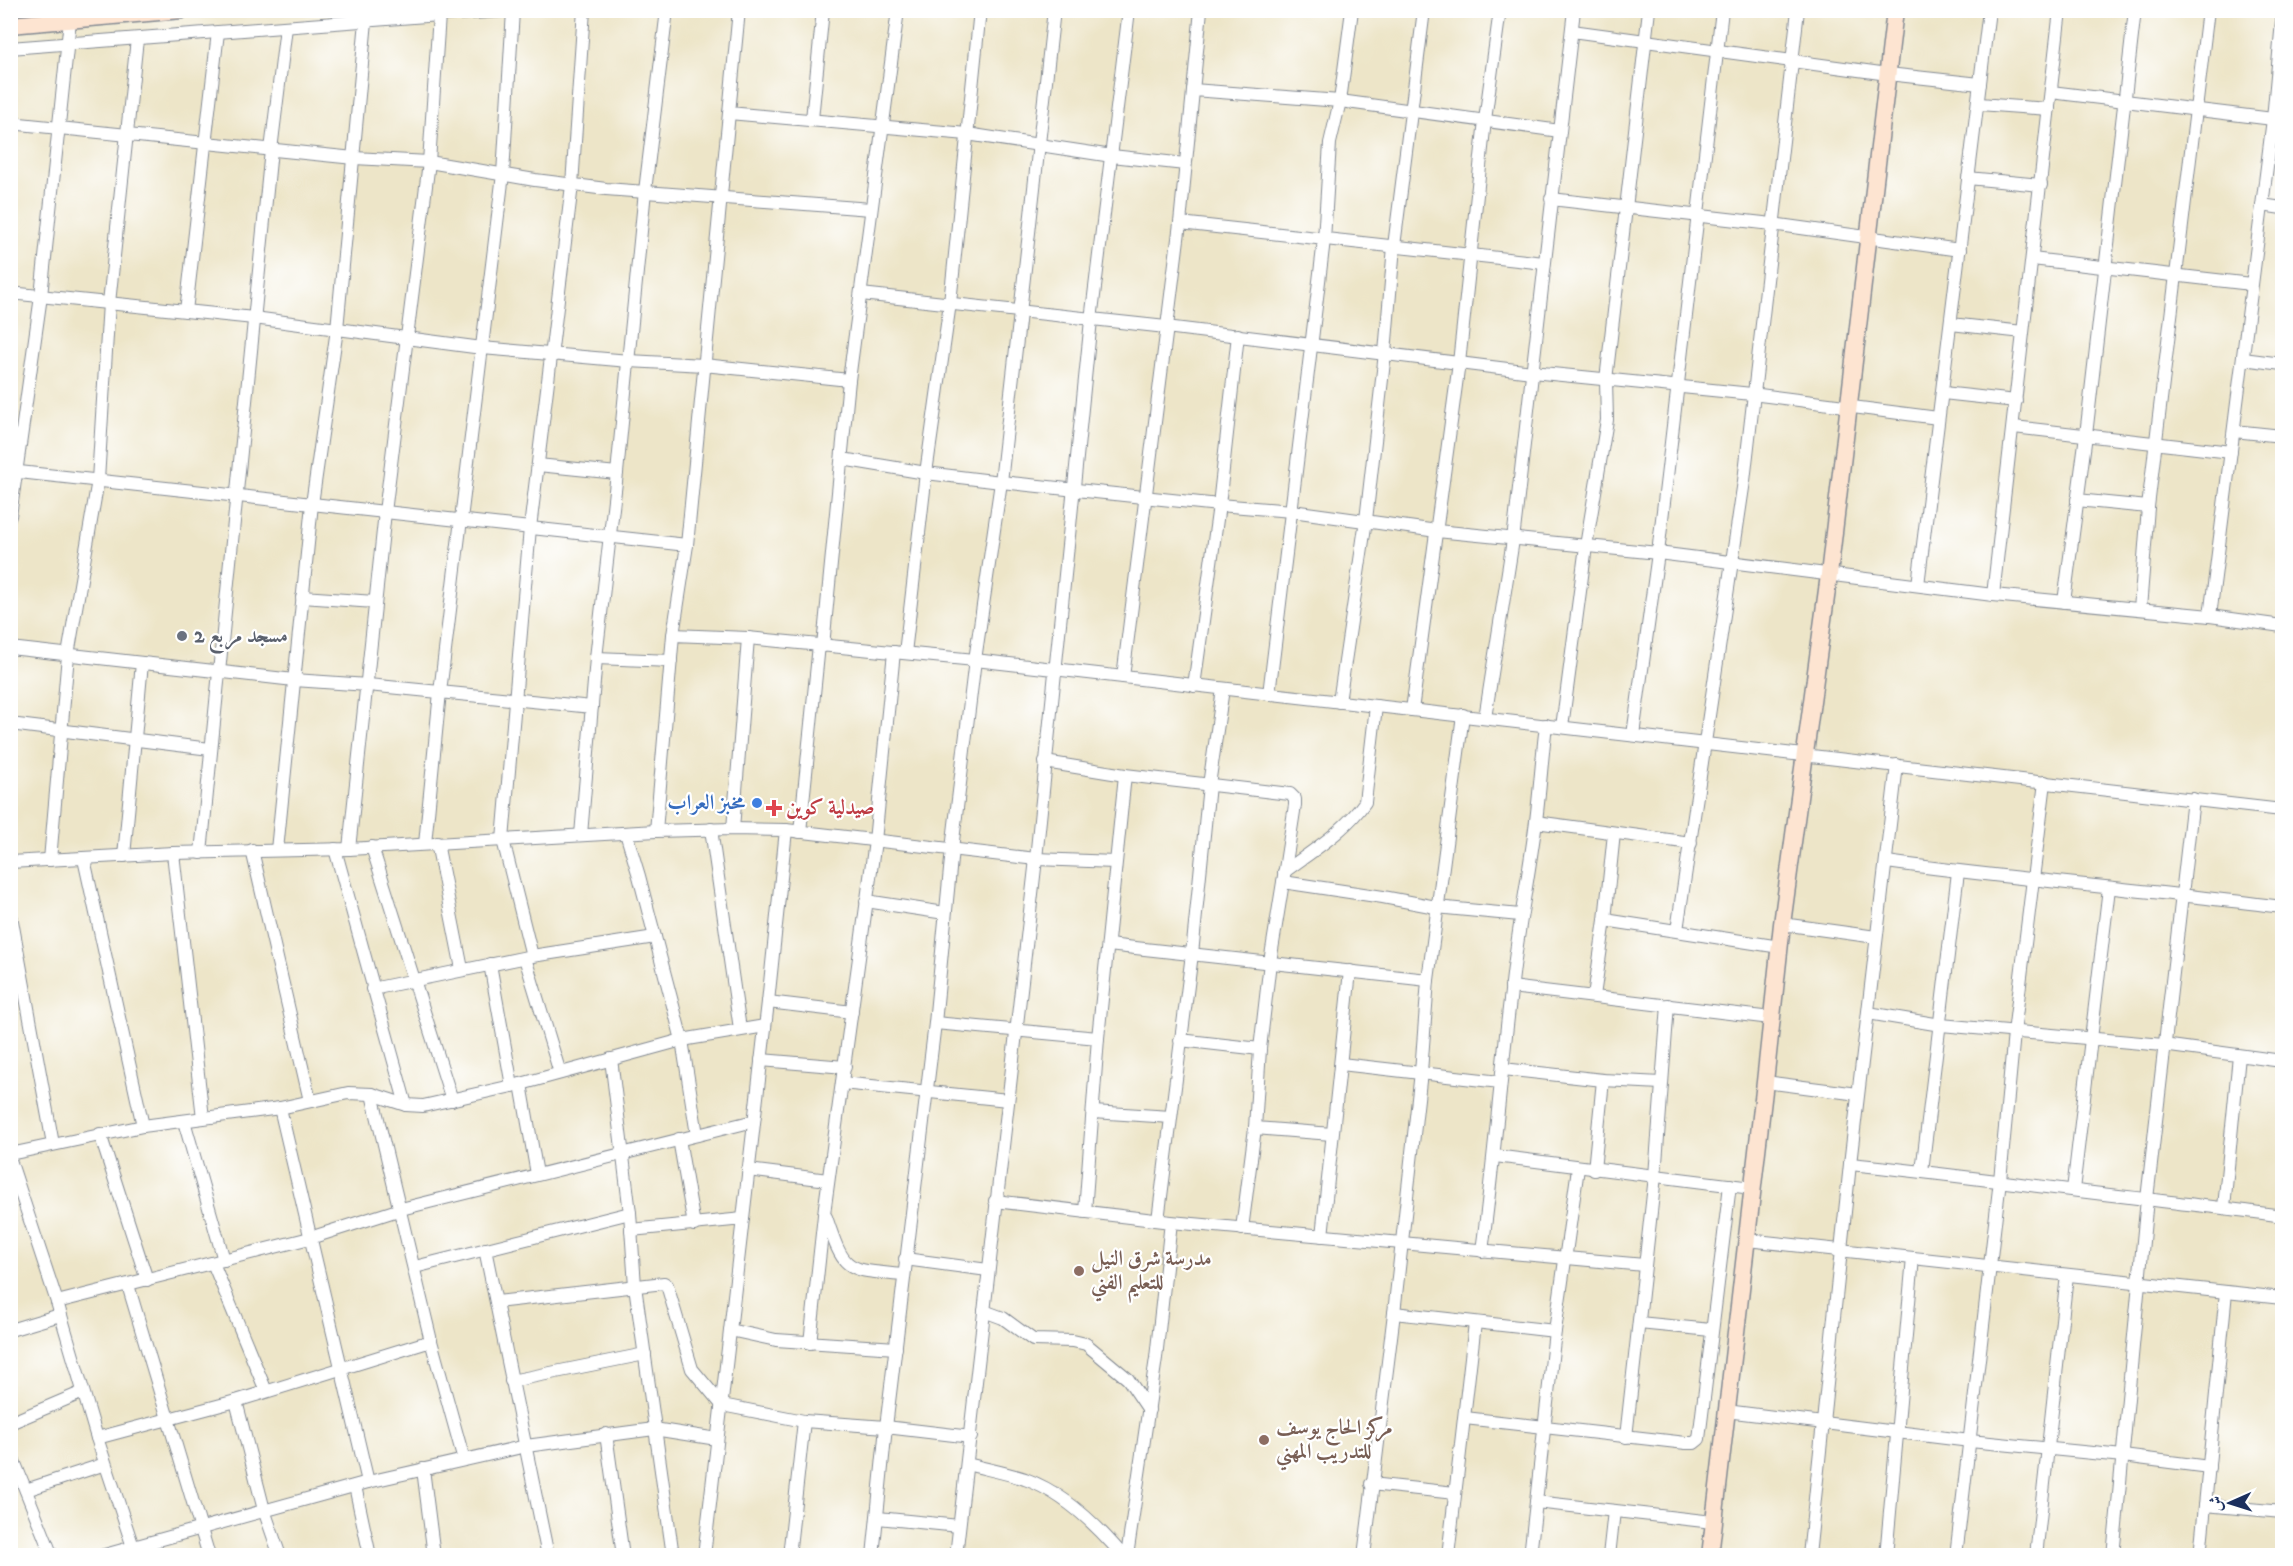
<svg xmlns="http://www.w3.org/2000/svg" width="2293" height="1566" font-family="'IM FELL DW Pica',Amiri,serif">
<style>
.lines{fill:none;stroke-linecap:round;stroke-linejoin:round}
.street-casing{stroke:#848a93;stroke-width:14}
.secondary-casing{stroke:#848a93;stroke-width:19}
.street{stroke:#fff;stroke-width:12}
.secondary{stroke:#fde4d1;stroke-width:16}
.worship-dot{fill:#6b7280;stroke:#fff;stroke-width:2}
.shop-dot{fill:#3f7fe0;stroke:#fff;stroke-width:2}
.health-dot{fill:#e0444e;stroke:#fff;stroke-width:2}
.education-dot{fill:#8d6e63;stroke:#fff;stroke-width:2}
.labels{text-anchor:middle;dominant-baseline:central;stroke-width:4.5;stroke-linejoin:round;paint-order:stroke}
.worship-label{font-size:21px;font-weight:bold;fill:#5b616d;stroke:#fff;text-anchor:start}
.shop-label{font-size:21px;font-weight:bold;fill:#366cbe;stroke:#fff;text-anchor:end}
.health-label{font-size:21px;font-weight:bold;fill:#be3a42;stroke:#fff;text-anchor:start}
.education-label{font-size:21px;font-weight:bold;fill:#785e54;stroke:#fff;text-anchor:start}
</style>
<rect width="100%" height="100%" fill="#fff"/>
<filter id="ink" filterUnits="userSpaceOnUse"><feTurbulence type="fractalNoise" baseFrequency=".0167" numOctaves="2"/><feDisplacementMap in="SourceGraphic" scale="12" xChannelSelector="R" yChannelSelector="G"/><feConvolveMatrix kernelMatrix="1 2 1 2 8 2 1 2 1" color-interpolation-filters="sRGB"/></filter>
<filter id="wash" filterUnits="userSpaceOnUse"><feTurbulence type="fractalNoise" baseFrequency=".008" numOctaves="4" result="noise"/><feDisplacementMap in="SourceGraphic" scale="24" xChannelSelector="R" yChannelSelector="G"/><feGaussianBlur stdDeviation="1.35" result="paint"/><feColorMatrix in="noise" values="0 0 0 0 0 0 0 0 0 0 0 0 0 0 0 0 0 1.4 0 .05"/><feComposite in="paint" operator="in"/></filter>
<g filter="url(#wash)">
<rect width="100%" height="100%" fill="#ede5c8"/>
</g>
<g filter="url(#ink)">
<g class="lines">
<!-- street casing -->
<g class="street-casing">
<g id="street">
<polyline points="1572,31 1888,74 1980,84"/>
<polyline points="10,48 439,15 519,10"/>
<polyline points="1193,90 1340,101 1560,131"/>
<polyline points="2051,92 2273,119"/>
<polyline points="1979,104 2049,109"/>
<polyline points="729,113 967,134 1112,156 1185,164"/>
<polyline points="812,119 823,10"/>
<polyline points="10,123 354,158 429,162 535,180 606,189 871,209"/>
<polyline points="1968,178 2041,185"/>
<polyline points="1551,199 1772,224 1960,250"/>
<polyline points="2262,205 2282,208"/>
<polyline points="1180,223 1544,263"/>
<polyline points="2032,259 2251,284"/>
<polyline points="10,293 254,318 482,348 629,361 704,365 849,380"/>
<polyline points="861,294 1166,327 1532,372 1752,394 1938,418"/>
<polyline points="186,311 218,32"/>
<polyline points="1951,324 2023,332"/>
<polyline points="2243,359 2282,364"/>
<polyline points="1943,393 2016,401"/>
<polyline points="2014,427 2231,452"/>
<polyline points="2234,431 2282,436"/>
<polyline points="842,459 926,473 1001,482 1219,505 1292,511 1437,531 1658,553 1993,595 2210,616 2282,626"/>
<polyline points="538,465 617,473"/>
<polyline points="10,471 687,545"/>
<polyline points="2077,500 2148,507"/>
<polyline points="10,516 41,296 70,20"/>
<polyline points="1918,585 1989,10"/>
<polyline points="1993,595 2060,10"/>
<polyline points="302,597 375,602"/>
<polyline points="2064,602 2086,435 2135,10"/>
<polyline points="2140,609 2148,507 2208,10"/>
<polyline points="2210,616 2273,119 2282,21"/>
<polyline points="673,635 687,545 739,10"/>
<polyline points="823,646 849,380 898,10"/>
<polyline points="10,648 294,680 368,685 592,707"/>
<polyline points="905,653 926,473 950,303 980,10"/>
<polyline points="596,658 671,661"/>
<polyline points="1123,677 1180,223 1201,10"/>
<polyline points="1194,686 1219,505 1238,335"/>
<polyline points="1269,694 1324,240 1330,143 1340,101 1352,10"/>
<polyline points="1339,702 1366,520 1385,353 1394,246 1424,10"/>
<polyline points="1412,710 1459,363 1485,120 1500,10"/>
<polyline points="1485,718 1513,540 1574,10"/>
<polyline points="10,724 210,749"/>
<polyline points="1562,727 1586,546 1607,420 1606,380 1649,10"/>
<polyline points="1633,735 1658,553 1722,10"/>
<polyline points="1045,762 1125,775 1290,794 1295,799 1295,805 1283,882 1383,897 1436,907 1520,915"/>
<polyline points="1536,822 1691,843"/>
<polyline points="711,829 740,1029"/>
<polyline points="733,829 748,638"/>
<polyline points="786,830 1036,859 1115,862"/>
<polyline points="656,831 673,635 748,638 975,660 2282,810"/>
<polyline points="800,832 819,645"/>
<polyline points="626,833 639,876 682,1040 697,1135"/>
<polyline points="581,835 596,658 617,473 645,191 667,10"/>
<polyline points="437,843 462,969"/>
<polyline points="425,844 440,692 503,174 513,11"/>
<polyline points="372,847 452,1100"/>
<polyline points="335,849 406,1105"/>
<polyline points="349,849 385,512 429,162 439,15"/>
<polyline points="252,850 310,1101"/>
<polyline points="277,850 312,504 337,329 366,21"/>
<polyline points="173,853 203,1118"/>
<polyline points="201,853 271,150 286,27"/>
<polyline points="124,856 142,663"/>
<polyline points="84,859 143,1126"/>
<polyline points="50,860 68,655 98,480 109,303 137,39"/>
<polyline points="10,862 173,853 349,849 656,831 733,829 786,830 768,1002 704,1556"/>
<path d="M 1887,862 C 2018,880 2151,890 2282,907"/>
<path d="M 1284,872 C 1312,851 1345,831 1365,802 L 1376,706"/>
<polyline points="866,901 945,913"/>
<polyline points="10,910 53,1144"/>
<polyline points="1605,920 1780,947"/>
<polyline points="1782,924 1876,937"/>
<polyline points="1677,930 1744,481 1798,10"/>
<polyline points="1108,945 1428,980"/>
<polyline points="532,956 503,840 530,528 572,185 584,10"/>
<polyline points="525,958 560,1073"/>
<polyline points="490,964 512,1086"/>
<polyline points="1511,987 1771,1018"/>
<polyline points="372,989 532,956 655,937"/>
<polyline points="1594,996 1605,920 1614,833"/>
<polyline points="768,1002 852,1012"/>
<polyline points="1868,1013 1941,1025 2163,1045 2282,1061"/>
<polyline points="935,1023 1098,1038"/>
<polyline points="1180,1040 1260,1049"/>
<polyline points="611,1059 630,1213 635,1286 673,1556"/>
<polyline points="761,1060 845,1067"/>
<polyline points="1341,1064 1500,1082"/>
<polyline points="1503,1069 1603,1080 1661,1083"/>
<polyline points="1765,1082 1858,1094"/>
<polyline points="842,1083 1008,1100"/>
<polyline points="521,1084 537,1174"/>
<polyline points="372,1094 431,1341 464,1460"/>
<polyline points="280,1108 368,1482"/>
<polyline points="1093,1112 1171,1117"/>
<polyline points="184,1121 224,1260"/>
<polyline points="1255,1128 1332,1134"/>
<polyline points="100,1134 147,1280"/>
<polyline points="679,1139 694,1225"/>
<polyline points="10,1154 143,1126 280,1108 348,1093 372,1094 406,1105 423,1106 521,1084 682,1040 765,1026"/>
<polyline points="1495,1156 1752,1188"/>
<polyline points="10,1160 57,1302 97,1438 136,1556"/>
<path d="M 1850,1164 C 1949,1174 2047,1188 2146,1199 C 2192,1205 2237,1209 2282,1216"/>
<polyline points="748,1170 828,1180"/>
<polyline points="1594,1170 1603,1080"/>
<polyline points="1922,1171 1958,872"/>
<polyline points="2073,1190 2109,888"/>
<polyline points="995,1201 1171,1222 1644,1265"/>
<polyline points="2224,1207 2239,1056"/>
<polyline points="1085,1212 1098,1038 1125,775"/>
<path d="M 826,1217 C 845,1274 846,1269 903,1275"/>
<polyline points="1158,1220 1192,954 1209,785 1223,689"/>
<polyline points="1242,1229 1255,1128 1260,1049 1270,962 1283,882"/>
<polyline points="631,1230 743,1219"/>
<polyline points="1322,1236 1350,971"/>
<polyline points="1747,1240 2282,1298"/>
<polyline points="485,1249 548,1556"/>
<path d="M 1482,1251 C 1494,1162 1501,1072 1512,983 C 1518,929 1529,875 1536,821 C 1540,789 1542,757 1546,725"/>
<polyline points="905,1259 988,1270"/>
<polyline points="213,1263 266,1391"/>
<polyline points="415,1267 630,1213"/>
<polyline points="128,1285 209,1556"/>
<polyline points="57,1302 310,1238 401,1209 754,1121"/>
<polyline points="497,1302 664,1283 667,1285 692,1369 722,1405 804,1421 886,1427 971,1437"/>
<polyline points="984,1311 1003,1318 1033,1340 1073,1341 1086,1344 1128,1379 1149,1410"/>
<polyline points="1394,1313 1555,1331"/>
<polyline points="1639,1323 1711,1330"/>
<polyline points="10,1330 60,1315"/>
<polyline points="730,1330 776,1340 896,1348"/>
<polyline points="810,1343 825,1206 875,841 894,652"/>
<polyline points="511,1381 645,1354"/>
<polyline points="236,1401 264,1510 280,1556"/>
<polyline points="1726,1411 1970,1441 2123,1456 2209,1467"/>
<polyline points="1465,1418 1686,1443 1694,1443 1699,1439 1730,1185"/>
<polyline points="10,1423 83,1392"/>
<polyline points="606,1434 623,1556"/>
<polyline points="1626,1437 1655,1176 1668,1005"/>
<polyline points="97,1438 236,1401 431,1341"/>
<polyline points="10,1451 52,1556"/>
<path d="M 967,1464 C 986,1469 1007,1473 1025,1479 C 1064,1493 1097,1525 1123,1556"/>
<polyline points="423,1469 434,1556"/>
<polyline points="1371,1484 1455,1493"/>
<polyline points="355,1486 370,1556"/>
<polyline points="26,1490 105,1464"/>
<polyline points="1536,1502 1713,1522"/>
<polyline points="2205,1505 2282,1512"/>
<polyline points="878,1518 959,1526"/>
<polyline points="101,1556 368,1482 526,1446 654,1429 717,1439"/>
<polyline points="789,1556 804,1421"/>
<polyline points="873,1556 886,1427 935,1023 952,849 975,660 1001,482 1054,10"/>
<polyline points="956,1556 1036,859 1091,320 1129,10"/>
<polyline points="1127,1556 1156,1358 1171,1222"/>
<polyline points="1364,1556 1394,1313 1421,1072 1428,980 1463,715"/>
<polyline points="1448,1556 1475,1323"/>
<polyline points="1530,1556 1555,1331 1578,1168"/>
<polyline points="1609,1556 1614,1511"/>
<polyline points="1809,1556 1850,1164 1897,765"/>
<polyline points="1886,1556 1913,1258"/>
<polyline points="1956,1556 2000,1180 2014,1033 2045,782"/>
<polyline points="2036,1556 2067,1275"/>
<polyline points="2113,1556 2147,1199 2193,799"/>
<polyline points="2200,1556 2226,1292"/>
</g>
</g>
<!-- secondary casing -->
<g class="secondary-casing">
<g id="secondary">
<polyline points="10,25 182,10"/>
<polyline points="1710,1556 1765,1082 1782,924 1829,575 1895,10"/>
</g>
</g>
<!-- street -->
<use href="#street" class="street"/>
<!-- secondary -->
<use href="#secondary" class="secondary"/>
</g>
</g>
<!-- markers -->
<circle class="worship-dot" cx="182" cy="636" r="6"/>
<circle class="shop-dot" cx="757" cy="803" r="6"/>
<path class="health-dot" d="M771 799h6v6h6v6h-6v6h-6v-6h-6v-6h6z"/>
<g class="education-dot">
<circle cx="1079" cy="1271" r="6"/>
<circle cx="1264" cy="1440" r="6"/>
</g>
<g class="labels">
<!-- worship labels -->
<g class="worship-label">
<text x="194" y="636">مسجد مربع 2</text>
</g>
<!-- shop labels -->
<g class="shop-label">
<text x="745" y="803">مخبز العراب</text>
</g>
<!-- health labels -->
<g class="health-label">
<text x="786" y="808">صيدلية كوين</text>
</g>
<!-- education labels -->
<g class="education-label">
<text x="1091" y="1259">مدرسة شرق النيل<tspan x="1091" dy="24">للتعليم الفني</tspan></text>
<text x="1276" y="1428">مركز الحاج يوسف<tspan x="1276" dy="24">للتدريب المهني</tspan></text>
</g>
</g>
<!-- margin -->
<rect width="2293" height="1566" fill="none" stroke="#fff" stroke-width="36"/>
<!-- north arrow -->
<g transform="translate(2230 1503) rotate(267)" stroke="#ffffff" stroke-width="4.5" paint-order="stroke">
<path d="M0-4.5L10 22L0 15L-10 22Z" fill="#1b2f5e"/>
<text y="-9" font-size="16" font-weight="bold" text-anchor="middle" fill="#1b2f5e">ش</text>
</g>
</svg>
